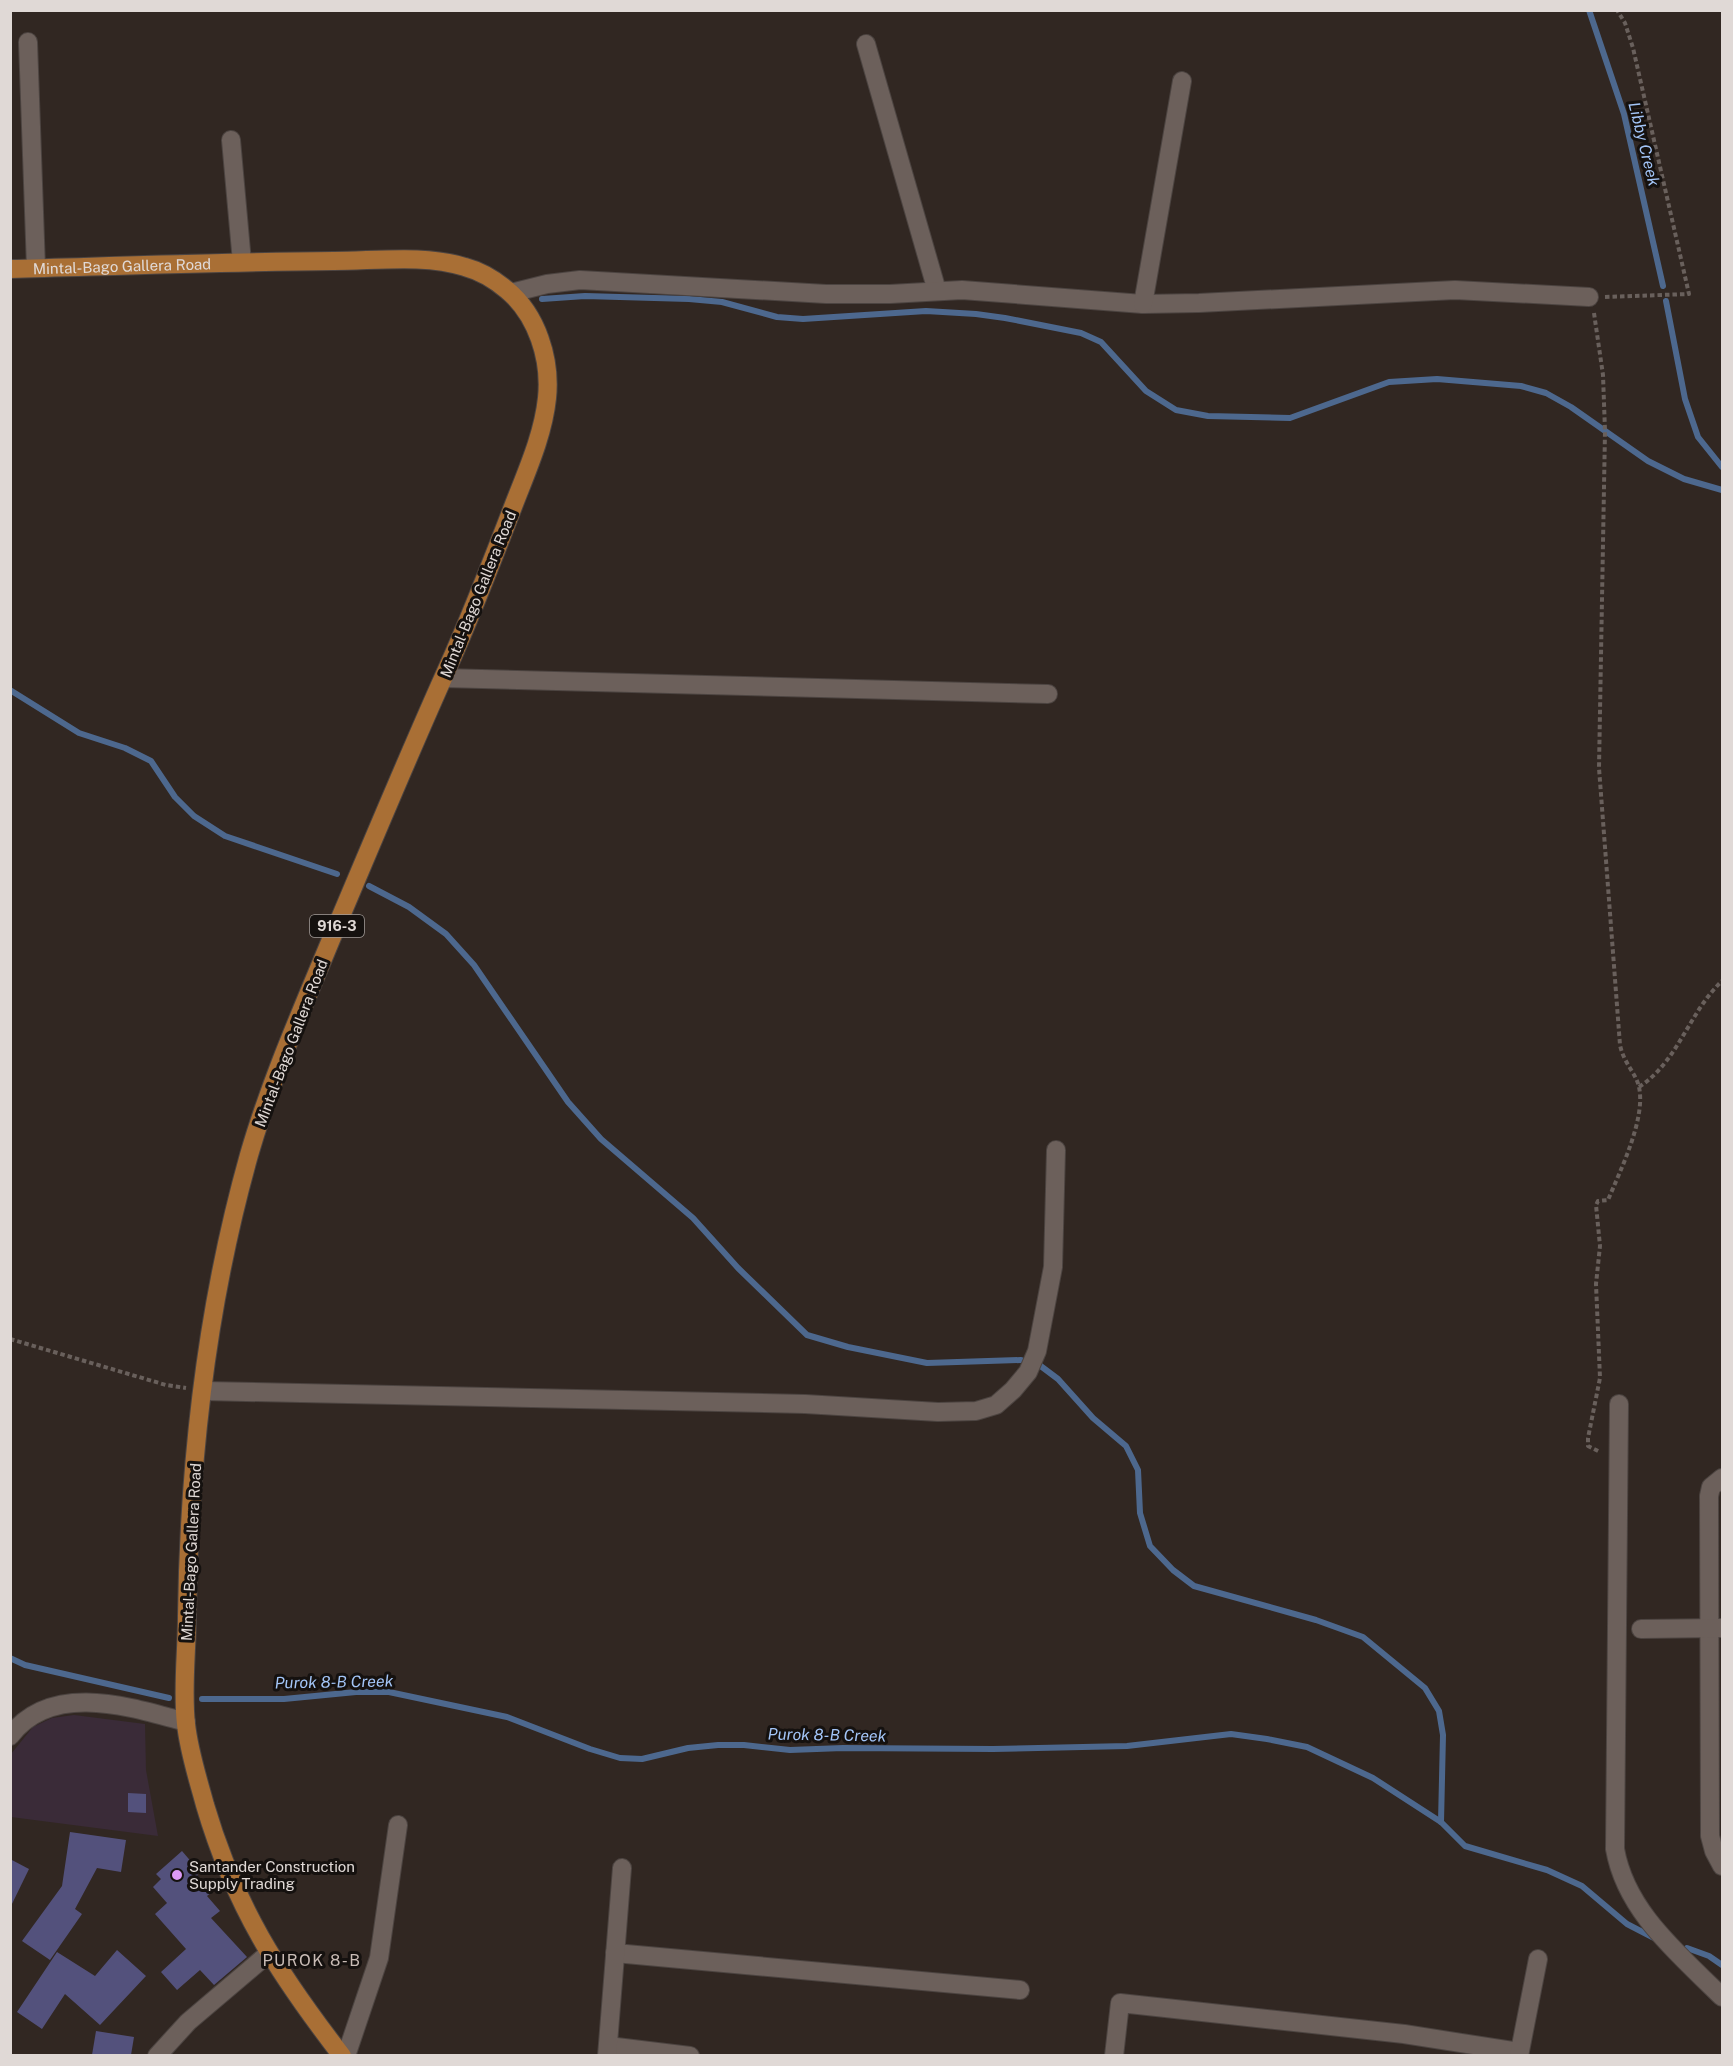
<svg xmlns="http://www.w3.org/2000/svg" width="1733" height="2066" font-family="'Public Sans',sans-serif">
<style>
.industrial{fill:#3a2b38}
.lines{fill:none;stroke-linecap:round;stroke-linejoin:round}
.stream{stroke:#4d688e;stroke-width:6}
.building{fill:#53517c}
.minor-casing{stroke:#4c4441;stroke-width:20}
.major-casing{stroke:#4c4441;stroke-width:20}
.path{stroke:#69605c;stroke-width:4;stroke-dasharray:4.5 3;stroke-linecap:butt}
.minor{stroke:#6c605b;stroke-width:18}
.major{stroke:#a96f35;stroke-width:18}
.poi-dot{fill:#db9af6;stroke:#15110f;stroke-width:2}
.labels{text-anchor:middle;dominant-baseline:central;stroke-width:6;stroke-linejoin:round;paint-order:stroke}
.shield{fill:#15110f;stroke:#a39d9a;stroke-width:1.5}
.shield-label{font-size:14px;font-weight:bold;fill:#e0d9d6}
.street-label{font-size:15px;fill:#e0d9d6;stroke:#15110f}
.poi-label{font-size:15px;fill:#e0d9d6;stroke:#15110f;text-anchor:start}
.water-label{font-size:16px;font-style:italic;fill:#a3c5f7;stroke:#15110f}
.neighbourhood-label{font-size:16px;letter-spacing:1.5px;fill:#c9bcb6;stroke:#15110f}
</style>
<rect width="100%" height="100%" fill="#312722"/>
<!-- industrial -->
<polygon class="industrial" points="74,1715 145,1724 146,1770 158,1836 11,1817 11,1754 33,1727 52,1718"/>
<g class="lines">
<!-- stream -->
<g class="stream">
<polyline points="1589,10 1624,114 1663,286"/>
<polyline points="542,299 585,296 689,299 722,302 777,317 803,319 926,311 976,314 1005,318 1081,333 1101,342 1146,391 1176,410 1208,416 1290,418 1389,382 1437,379 1521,386 1546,393 1571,407 1648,461 1684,479 1722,490"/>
<polyline points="1666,301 1685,399 1698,437 1722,467"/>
<polyline points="10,690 79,733 125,748 151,761 175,797 194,816 225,836 337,874"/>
<polyline points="369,886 409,907 446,934 474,965 568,1102 601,1139 693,1218 738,1268 807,1335 848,1347 927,1363 1021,1360"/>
<polyline points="1038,1364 1058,1379 1093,1418 1126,1446 1138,1470 1140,1513 1150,1546 1173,1570 1194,1586 1316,1620 1363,1637 1425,1688 1439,1711 1443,1735 1441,1822"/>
<polyline points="10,1658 25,1665 169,1698"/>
<polyline points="202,1699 284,1699 356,1692 389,1692 507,1717 590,1749 620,1758 642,1759 688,1748 718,1745 744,1745 790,1750 843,1748 993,1749 1127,1746 1231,1734 1267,1739 1307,1747 1373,1778 1441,1822 1465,1846 1547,1870 1582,1886 1627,1924 1656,1939"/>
<polyline points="1687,1948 1709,1956 1722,1965"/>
</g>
</g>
<!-- building -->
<g class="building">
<polygon points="128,1793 146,1794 146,1813 128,1812"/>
<polygon points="70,1832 126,1840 121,1872 97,1868 75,1909 82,1914 50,1960 22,1941 62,1886"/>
<polygon points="182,1851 200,1872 197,1875 212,1892 207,1896 220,1911 211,1918 247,1957 214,1985 200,1970 177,1990 161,1972 186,1949 155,1914 167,1903 153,1887 161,1879 156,1874"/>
<polygon points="10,1859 29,1869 10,1908"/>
<polygon points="117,1950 146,1976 100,2025 65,1994 42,2029 17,2012 57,1952 95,1976"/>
<polygon points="96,2031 134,2037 131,2055 92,2055"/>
</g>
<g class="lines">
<!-- minor casing -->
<g class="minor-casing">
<g id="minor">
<polyline points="28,42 36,268"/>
<polyline points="866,44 937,291"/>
<polyline points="231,140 242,262"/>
<polyline points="511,293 547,284 580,280 826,294 890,294 962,290 1143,304 1199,303 1455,290 1589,297"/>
<polyline points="1143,304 1182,81"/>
<polyline points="444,678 1048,694"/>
<polyline points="204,1391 805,1404 938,1412 976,1411 996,1405 1013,1390 1028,1372 1037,1351 1053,1267 1056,1150"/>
<path d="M 1619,1404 L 1615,1849 C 1626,1912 1679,1954 1722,1997"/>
<polyline points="1722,1478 1711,1487 1709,1496 1710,1836 1714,1851 1722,1866"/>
<polyline points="1641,1629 1721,1628"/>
<path d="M 10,1736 C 52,1681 130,1707 186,1722"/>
<polyline points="615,1953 1020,1990"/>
<polyline points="608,2046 690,2056"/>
<polyline points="157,2056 188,2022 268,1954"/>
<polyline points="346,2056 379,1958 398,1825"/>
<polyline points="607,2056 622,1868"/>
<polyline points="1114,2056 1120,2003 1404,2034 1519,2052"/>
<polyline points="1519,2056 1538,1959"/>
</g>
</g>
<!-- major casing -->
<g class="major-casing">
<g id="major">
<path id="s1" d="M 10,269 C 118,266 226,262 334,261 C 375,261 425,254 465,267 C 480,271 495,280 507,290 C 537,315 551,359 547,398 C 543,437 525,475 511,512 C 491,564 471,616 448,667 C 407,758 369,850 330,942 C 301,1012 270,1082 249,1155 C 207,1304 189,1461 187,1616 C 187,1651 182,1689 186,1724 C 189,1752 198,1779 205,1805 C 235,1907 278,1973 342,2056"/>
</g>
</g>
<!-- path -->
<g class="path">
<polyline points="1605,297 1689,294 1633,48 1625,23 1617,10"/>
<path d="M 1594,313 L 1603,375 L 1605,431 L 1599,768 L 1620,1045 C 1624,1064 1636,1073 1639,1087 C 1646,1119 1620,1171 1608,1200 L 1598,1201 L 1596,1205 L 1600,1246 L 1596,1284 L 1600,1378 L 1588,1438 L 1588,1446 L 1600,1452"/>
<path d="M 1639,1087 C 1678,1062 1689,1012 1722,981"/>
<polyline points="10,1339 166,1385 186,1388"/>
</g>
<!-- minor -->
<use href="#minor" class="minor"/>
<!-- major -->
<use href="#major" class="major"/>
</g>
<!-- markers -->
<circle class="poi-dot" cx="177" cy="1875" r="6"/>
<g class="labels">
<!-- shield labels -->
<rect class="shield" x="310" y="915" width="54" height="22" rx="4.5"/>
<g class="shield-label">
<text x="337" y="926">916-3</text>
</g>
<!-- street labels -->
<g class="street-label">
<text stroke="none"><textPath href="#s1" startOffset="112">Mintal-Bago Gallera Road</textPath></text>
<text transform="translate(478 594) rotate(-68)">Mintal-Bago Gallera Road</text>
<text transform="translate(291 1043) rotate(-69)">Mintal-Bago Gallera Road</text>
<text transform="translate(191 1552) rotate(-87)">Mintal-Bago Gallera Road</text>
</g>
<!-- poi labels -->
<g class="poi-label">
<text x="189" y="1866">Santander Construction<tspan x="189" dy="17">Supply Trading</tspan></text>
</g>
<!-- water labels -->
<g class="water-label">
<text transform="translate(1644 144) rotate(76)">Libby Creek</text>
<text transform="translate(334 1682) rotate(-1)">Purok 8-B Creek</text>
<text transform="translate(827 1735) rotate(1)">Purok 8-B Creek</text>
</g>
<!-- neighbourhood labels -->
<g class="neighbourhood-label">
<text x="312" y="1960">PUROK 8-B</text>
</g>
</g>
<!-- border -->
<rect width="1733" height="2066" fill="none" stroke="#e0d9d6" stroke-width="24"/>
</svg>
